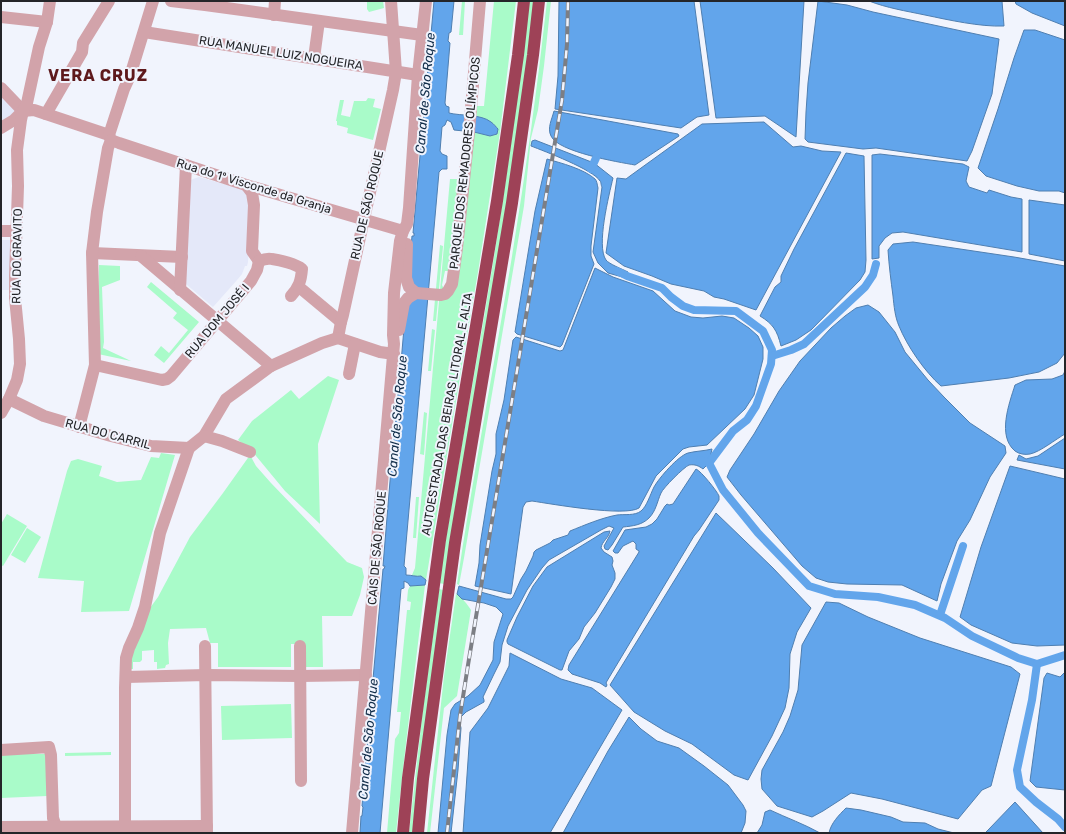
<svg xmlns="http://www.w3.org/2000/svg" width="1066" height="834" font-family="Rubik,sans-serif">
<style>
.built{fill:#e4e8f9}
.green{fill:#a9fbc9}
.water{fill:#62a5eb;stroke:#4f7fb1}
.lines{fill:none;stroke-linecap:round;stroke-linejoin:round}
.canal{stroke:#62a5eb;stroke-width:8}
.minor{stroke:#d2a3aa;stroke-width:12}
.highway{stroke:#9e4257;stroke-width:12}
.rail-casing{stroke:#7c7e84;stroke-width:4}
.rail{stroke:#f1f4fd;stroke-width:2.5;stroke-dasharray:8;stroke-linecap:butt}
.labels{text-anchor:middle;dominant-baseline:central;stroke-width:4;stroke-linejoin:round;paint-order:stroke}
.street-label{font-size:12px;fill:#242529;stroke:#f1f4fd}
.water-label{font-size:13px;font-style:italic;fill:#122e4a;stroke:#f1f4fd}
.district-label{font-size:16px;font-weight:bold;letter-spacing:1px;fill:#5e191c;stroke:#f1f4fd}
</style>
<rect width="100%" height="100%" fill="#f1f4fd"/>
<!-- built -->
<g class="built">
<polygon points="1,88 23,111 1,128"/>
<polygon points="199,177 242,189 248,195 250,231 248,262 247,266 245,266 242,274 237,280 213,307 186,284 188,183 193,179"/>
<polygon points="1,240 12,240 11,290 1,290"/>
</g>
<!-- green -->
<g class="green">
<polygon points="374,1 383,1 384,8 369,12 367,9 367,2"/>
<polygon points="462,1 465,1 463,35 459,35"/>
<polygon points="494,1 516,1 500,132 478,272 465,347 426,580 421,576 417,577 412,575 415,568 450,179 459,179 455,223 448,271 445,271 442,285 446,293 474,132 490,136 497,134 498,129 490,121 476,116 477,106 484,106"/>
<path d="M 529,1 L 534,1 L 523,91 L 511,179 L 444,584 L 439,583 C 457,465 480,349 498,231 C 510,155 520,78 529,1 Z"/>
<path d="M 547,1 L 551,1 L 544,66 L 538,110 L 531,138 L 524,206 L 464,558 L 459,585 L 457,584 C 471,488 489,393 505,298 C 522,199 536,100 547,1 Z"/>
<polygon points="368,98 375,99 373,107 381,109 373,140 347,133 348,128 337,125 337,121 336,121 340,100 344,100 341,115 350,117 354,101 366,101"/>
<polygon points="440,245 443,246 436,321 433,321"/>
<polygon points="99,265 120,266 120,280 102,287 104,342 103,348 131,361 98,354"/>
<polygon points="151,282 199,322 164,363 154,355 161,346 169,353 188,330 173,318 177,313 147,287"/>
<polygon points="432,329 435,330 431,371 428,371"/>
<polygon points="328,376 339,380 318,444 320,524 285,491 251,450 238,440 252,421 291,390 299,399"/>
<polygon points="424,412 427,413 424,455 420,454"/>
<polygon points="161,453 175,455 129,611 81,612 84,581 38,578 67,471 71,461 78,459 102,466 99,476 117,482 141,480 151,457 159,458"/>
<polygon points="250,455 256,466 271,483 347,562 362,568 364,577 360,595 352,616 322,616 323,667 305,667 305,644 291,644 291,667 218,667 218,643 210,643 206,628 170,629 168,643 169,664 166,665 165,668 157,669 157,662 154,662 154,650 142,651 142,660 140,662 133,662 133,669 129,669 130,661 150,608 158,597 190,537 223,493"/>
<polygon points="416,497 419,497 416,538 413,538"/>
<polygon points="7,514 27,526 3,566 1,565 1,524"/>
<polygon points="27,528 41,537 25,563 11,555"/>
<polygon points="425,585 406,743 396,833 387,833 395,739 399,733 401,712 397,712 407,610 410,610 411,602 407,601 408,590 410,586"/>
<polygon points="439,589 443,590 413,833 409,833 423,709"/>
<path d="M 456,594 C 461,596 468,605 471,610 L 457,696 L 444,708 L 430,833 L 427,833 L 444,676 Z"/>
<polygon points="291,704 292,738 222,740 221,706"/>
<polygon points="111,752 111,755 65,756 65,753"/>
<polygon points="1,753 46,754 47,796 1,798"/>
</g>
<!-- water -->
<g class="water">
<path d="M 434,1 L 454,1 L 451,32 L 449,33 L 448,41 L 450,43 L 445,103 L 446,106 L 449,107 L 449,113 C 461,116 481,114 491,122 C 494,124 496,127 498,129 L 497,134 L 490,136 L 474,132 L 454,130 L 451,122 L 447,120 L 445,125 L 442,127 L 440,151 L 442,154 L 447,156 L 447,169 L 442,169 L 439,172 L 404,566 L 406,568 L 406,575 C 412,575 416,577 421,576 L 426,580 L 425,585 L 410,586 L 408,583 L 404,581 L 404,588 L 401,589 L 380,833 L 360,833 L 361,816 L 362,816 L 363,807 L 362,806 L 366,757 L 368,757 L 368,751 L 367,750 L 369,719 L 371,719 L 371,712 L 370,712 L 383,569 L 384,569 L 385,566 L 383,566 L 392,457 L 394,457 L 395,454 L 393,453 L 399,384 L 401,384 L 402,375 L 400,374 L 412,236 L 414,236 L 414,233 L 413,233 Z"/>
<polygon points="559,1 694,1 709,115 697,117 681,128 555,109 558,76"/>
<polygon points="700,1 804,1 796,137 765,116 716,118"/>
<polygon points="818,1 847,5 873,12 999,39 992,94 972,151 967,161 876,148 863,149 808,142 805,139 806,112 808,83"/>
<path d="M 869,1 L 1002,1 L 1004,26 C 980,27 949,20 925,15 C 906,11 887,8 869,1 Z"/>
<polygon points="1015,1 1065,1 1065,26 1032,13 1016,4"/>
<polygon points="1024,30 1035,30 1065,40 1065,193 1059,191 1039,191 1017,186 986,176 978,168 998,109 1014,58"/>
<path d="M 554,111 L 678,134 L 679,136 L 635,165 C 618,162 558,152 551,136 C 547,128 552,119 554,111 Z"/>
<polygon points="764,122 793,147 801,146 822,151 841,152 756,310 724,299 714,297 704,291 671,284 652,276 624,266 606,253 617,178 626,179 630,176 702,124"/>
<path d="M 535,140 L 594,163 L 613,178 C 609,195 596,246 606,260 C 609,264 622,269 628,272 L 626,278 L 608,273 L 598,263 L 593,252 L 602,187 C 601,186 601,181 600,181 C 594,170 544,151 531,146 L 532,141 Z"/>
<path d="M 846,153 L 864,156 L 866,260 L 865,272 L 860,280 L 811,330 L 796,340 L 781,346 C 777,330 773,324 760,316 L 775,287 L 781,282 L 781,276 L 794,249 Z"/>
<polygon points="880,154 963,164 969,167 966,181 969,187 987,193 989,190 1011,197 1022,199 1022,252 903,232 892,233 885,238 879,246 879,258 872,259 872,155"/>
<path d="M 547,159 C 561,163 584,169 595,179 C 597,181 597,184 598,188 L 591,246 L 591,256 L 594,264 L 562,345 L 560,347 L 517,334 L 515,332 L 535,211 Z"/>
<polygon points="1029,200 1065,205 1065,261 1029,254"/>
<path d="M 913,242 L 1014,257 L 1065,266 L 1065,353 L 1057,363 L 1039,372 L 1009,378 L 941,386 C 925,372 907,346 899,326 C 895,317 894,306 893,296 C 891,281 889,266 888,250 L 893,244 Z"/>
<path d="M 595,268 L 613,277 L 653,291 L 675,311 L 691,317 L 703,318 L 722,316 L 734,318 L 749,328 L 758,336 L 763,347 L 763,359 L 754,395 L 745,409 L 707,445 L 689,447 L 683,449 L 656,476 L 639,508 C 625,517 552,504 532,501 L 526,502 L 523,507 L 511,594 L 475,586 L 479,563 L 480,545 L 492,471 L 496,454 L 496,434 L 504,400 L 513,340 L 516,337 L 560,351 L 563,350 Z"/>
<polygon points="868,305 879,312 895,332 905,352 928,380 944,397 970,423 1005,446 1006,453 990,477 970,520 957,541 941,584 937,601 902,585 847,584 828,582 816,578 802,566 741,495 727,477 730,470 754,434 779,391 800,361 831,328 845,316 856,308"/>
<path d="M 1065,371 L 1065,434 C 1056,439 1040,452 1030,454 C 1025,455 1019,454 1015,451 C 997,436 1009,404 1015,385 L 1026,380 L 1052,379 L 1063,375 Z"/>
<polygon points="1065,438 1065,469 1017,460 1019,455 1026,459 1038,456"/>
<path d="M 712,449 L 709,463 L 703,469 C 699,466 695,464 689,465 C 684,467 663,488 661,493 C 657,502 656,511 649,518 C 642,525 633,526 623,527 L 612,545 L 608,550 L 605,549 L 604,546 L 614,528 L 609,526 L 601,530 L 549,560 L 542,568 L 527,590 L 508,626 L 502,645 L 500,662 L 494,674 L 483,697 L 484,700 L 484,702 L 466,712 L 459,719 L 461,728 L 458,770 L 451,833 L 438,833 L 447,735 L 451,710 L 455,704 L 468,696 L 480,685 L 493,660 L 494,642 L 503,614 L 496,607 L 484,603 L 462,599 L 457,594 L 459,586 L 506,599 L 511,599 L 513,597 L 521,579 L 526,571 L 533,556 L 534,552 L 536,550 L 550,543 L 553,540 L 568,535 L 570,531 C 585,525 601,518 617,515 C 624,514 635,516 641,511 C 647,506 650,495 654,487 C 659,478 678,456 688,453 C 696,451 704,451 712,449 Z"/>
<polygon points="1010,466 1065,479 1065,645 1037,646 1012,643 971,625 960,617 981,547"/>
<path d="M 696,469 C 701,471 717,491 719,496 C 719,497 719,499 719,500 L 699,530 L 694,536 L 607,681 L 606,683 L 607,685 L 606,687 L 600,683 L 572,674 L 568,670 L 569,665 L 639,552 L 639,551 L 636,549 L 636,544 L 633,541 L 623,546 L 618,553 L 615,553 L 613,551 L 625,530 L 646,527 L 652,524 L 657,519 L 665,506 L 667,504 L 669,505 L 673,504 Z"/>
<polygon points="716,513 773,568 811,608 797,632 790,654 789,688 785,708 772,736 748,780 734,775 692,744 665,731 634,712 610,685"/>
<path d="M 610,531 C 609,538 602,541 601,548 L 604,552 L 612,557 L 613,561 L 612,565 L 615,573 L 615,579 L 611,587 L 595,613 L 584,627 L 579,639 L 569,651 L 562,670 L 560,670 L 508,644 L 507,642 L 507,640 L 517,617 L 533,586 L 547,567 L 604,532 Z"/>
<polygon points="826,602 839,603 868,617 920,638 1011,667 1020,674 991,786 982,790 958,819 882,799 851,793 823,811 812,817 777,806 762,789 761,779 762,770 783,732 790,716 798,690 802,645"/>
<polygon points="510,653 561,679 592,688 622,710 550,833 463,833 470,732 488,708 509,666"/>
<polygon points="1065,672 1065,790 1036,787 1030,781 1044,678 1047,673 1060,677"/>
<polygon points="629,717 641,729 657,741 679,748 704,766 728,785 743,805 746,811 745,823 741,833 563,833 608,751"/>
<polygon points="1015,802 1043,833 985,833 989,829"/>
<path d="M 846,808 L 861,810 L 891,817 L 903,822 L 925,823 L 938,829 L 954,833 L 829,833 C 831,823 839,815 846,808 Z"/>
<path d="M 770,810 C 787,818 804,824 820,833 L 757,833 L 762,825 L 765,812 Z"/>
</g>
<g class="lines">
<!-- canal -->
<g class="canal">
<polyline points="591,169 596,158"/>
<polyline points="617,271 627,276 662,288 671,297 683,306 694,310 736,311 763,331 772,350 771,364 756,406 747,420 733,431 709,463"/>
<polyline points="772,356 791,350 804,344 865,287 873,275 876,264"/>
<polyline points="700,460 709,463 723,490 758,533 809,586 835,594 878,597 915,605 945,618 972,636 1018,658 1037,664 1065,655"/>
<polyline points="940,615 963,546"/>
<polyline points="1037,664 1032,700 1017,770 1020,787 1036,802 1058,819 1065,827"/>
</g>
<!-- minor -->
<g class="minor">
<polyline points="171,1 205,5 422,35"/>
<polyline points="274,15 275,1"/>
<polyline points="1,17 47,22"/>
<polyline points="144,32 418,75"/>
<polyline points="314,58 319,21"/>
<polyline points="1,88 23,111"/>
<polyline points="23,111 34,110 109,135"/>
<polyline points="46,114 82,52 83,43 109,1"/>
<polyline points="1,128 14,120 23,111"/>
<polyline points="109,135 111,140 119,143 246,185 403,231"/>
<polyline points="109,135 124,89 130,76 153,1"/>
<polyline points="246,185 252,193 254,205 252,251 259,261"/>
<polyline points="1,231 16,231"/>
<polyline points="407,244 406,278 409,287 416,293"/>
<polyline points="92,253 182,257"/>
<polyline points="141,256 271,366"/>
<path d="M 259,261 C 264,259 268,258 272,259 C 280,260 296,264 302,269 C 301,281 299,287 291,296"/>
<polyline points="299,287 341,322"/>
<polyline points="180,290 186,165"/>
<polyline points="416,293 441,295 445,294 448,291 452,284 457,248 469,132 480,1"/>
<polyline points="399,330 404,303 408,298 416,293"/>
<polyline points="338,338 341,322 343,315 364,219 393,90 396,72 391,1"/>
<polyline points="338,338 380,352 394,354"/>
<polyline points="95,365 162,380 167,379 171,376 251,281 257,270 259,261"/>
<polyline points="349,374 355,344"/>
<polyline points="9,399 44,416 111,436 151,446 189,448 204,436 226,399 271,366 322,343 338,338"/>
<polyline points="1,413 9,399 17,380 20,364 19,339 15,298 15,276 18,186 17,150 21,120 23,111 27,103 39,47 47,22 50,1"/>
<polyline points="79,427 95,365 92,253 97,212 108,148 111,140"/>
<polyline points="204,436 222,441 250,452"/>
<polyline points="205,646 207,833"/>
<polyline points="300,646 301,781"/>
<polyline points="126,677 206,675 300,676 366,675"/>
<polyline points="1,750 49,747 51,755 53,818 58,833"/>
<polyline points="1,827 207,826"/>
<polyline points="125,827 125,688 126,658 129,648 138,628 145,607 160,533 189,448"/>
<polyline points="352,833 394,344 393,335 394,293 400,241 403,231 407,224 409,208 418,75 426,1"/>
</g>
<!-- highway -->
<g class="highway">
<polyline points="403,833 408,778 440,540 497,201 518,55 524,1"/>
<polyline points="418,833 423,779 455,543 512,203 533,55 539,1"/>
</g>
<!-- rail casing -->
<g class="rail-casing">
<polyline id="rail" points="447,833 460,716 468,665 562,100 567,44 568,1"/>
</g>
<!-- rail -->
<use href="#rail" class="rail"/>
</g>
<g class="labels">
<!-- street labels -->
<g class="street-label">
<text transform="translate(281 53) rotate(9)">RUA MANUEL LUIZ NOGUEIRA</text>
<text transform="translate(465 163) rotate(-84)">PARQUE DOS REMADORES OLÍMPICOS</text>
<text transform="translate(254 186) rotate(17)">Rua do 1º Visconde da Granja</text>
<text transform="translate(367 205) rotate(-77)">RUA DE SÃO ROQUE</text>
<text transform="translate(17 256) rotate(-89)">RUA DO GRAVITO</text>
<text transform="translate(217 321) rotate(-50)">RUA DOM JOSÉ I</text>
<text transform="translate(447 414) rotate(-80)">AUTOESTRADA DAS BEIRAS LITORAL E ALTA</text>
<text transform="translate(108 434) rotate(15)">RUA DO CARRIL</text>
<text transform="translate(377 548) rotate(-85)">CAIS DE SÃO ROQUE</text>
</g>
<!-- water labels -->
<g class="water-label">
<text transform="translate(425 93) rotate(-85)">Canal de São Roque</text>
<text transform="translate(397 416) rotate(-85)">Canal de São Roque</text>
<text transform="translate(368 739) rotate(-85)">Canal de São Roque</text>
</g>
<!-- district labels -->
<g class="district-label">
<text x="98" y="75">VERA CRUZ</text>
</g>
</g>
<!-- border -->
<rect width="1066" height="834" fill="none" stroke="#242529" stroke-width="4"/>
</svg>
